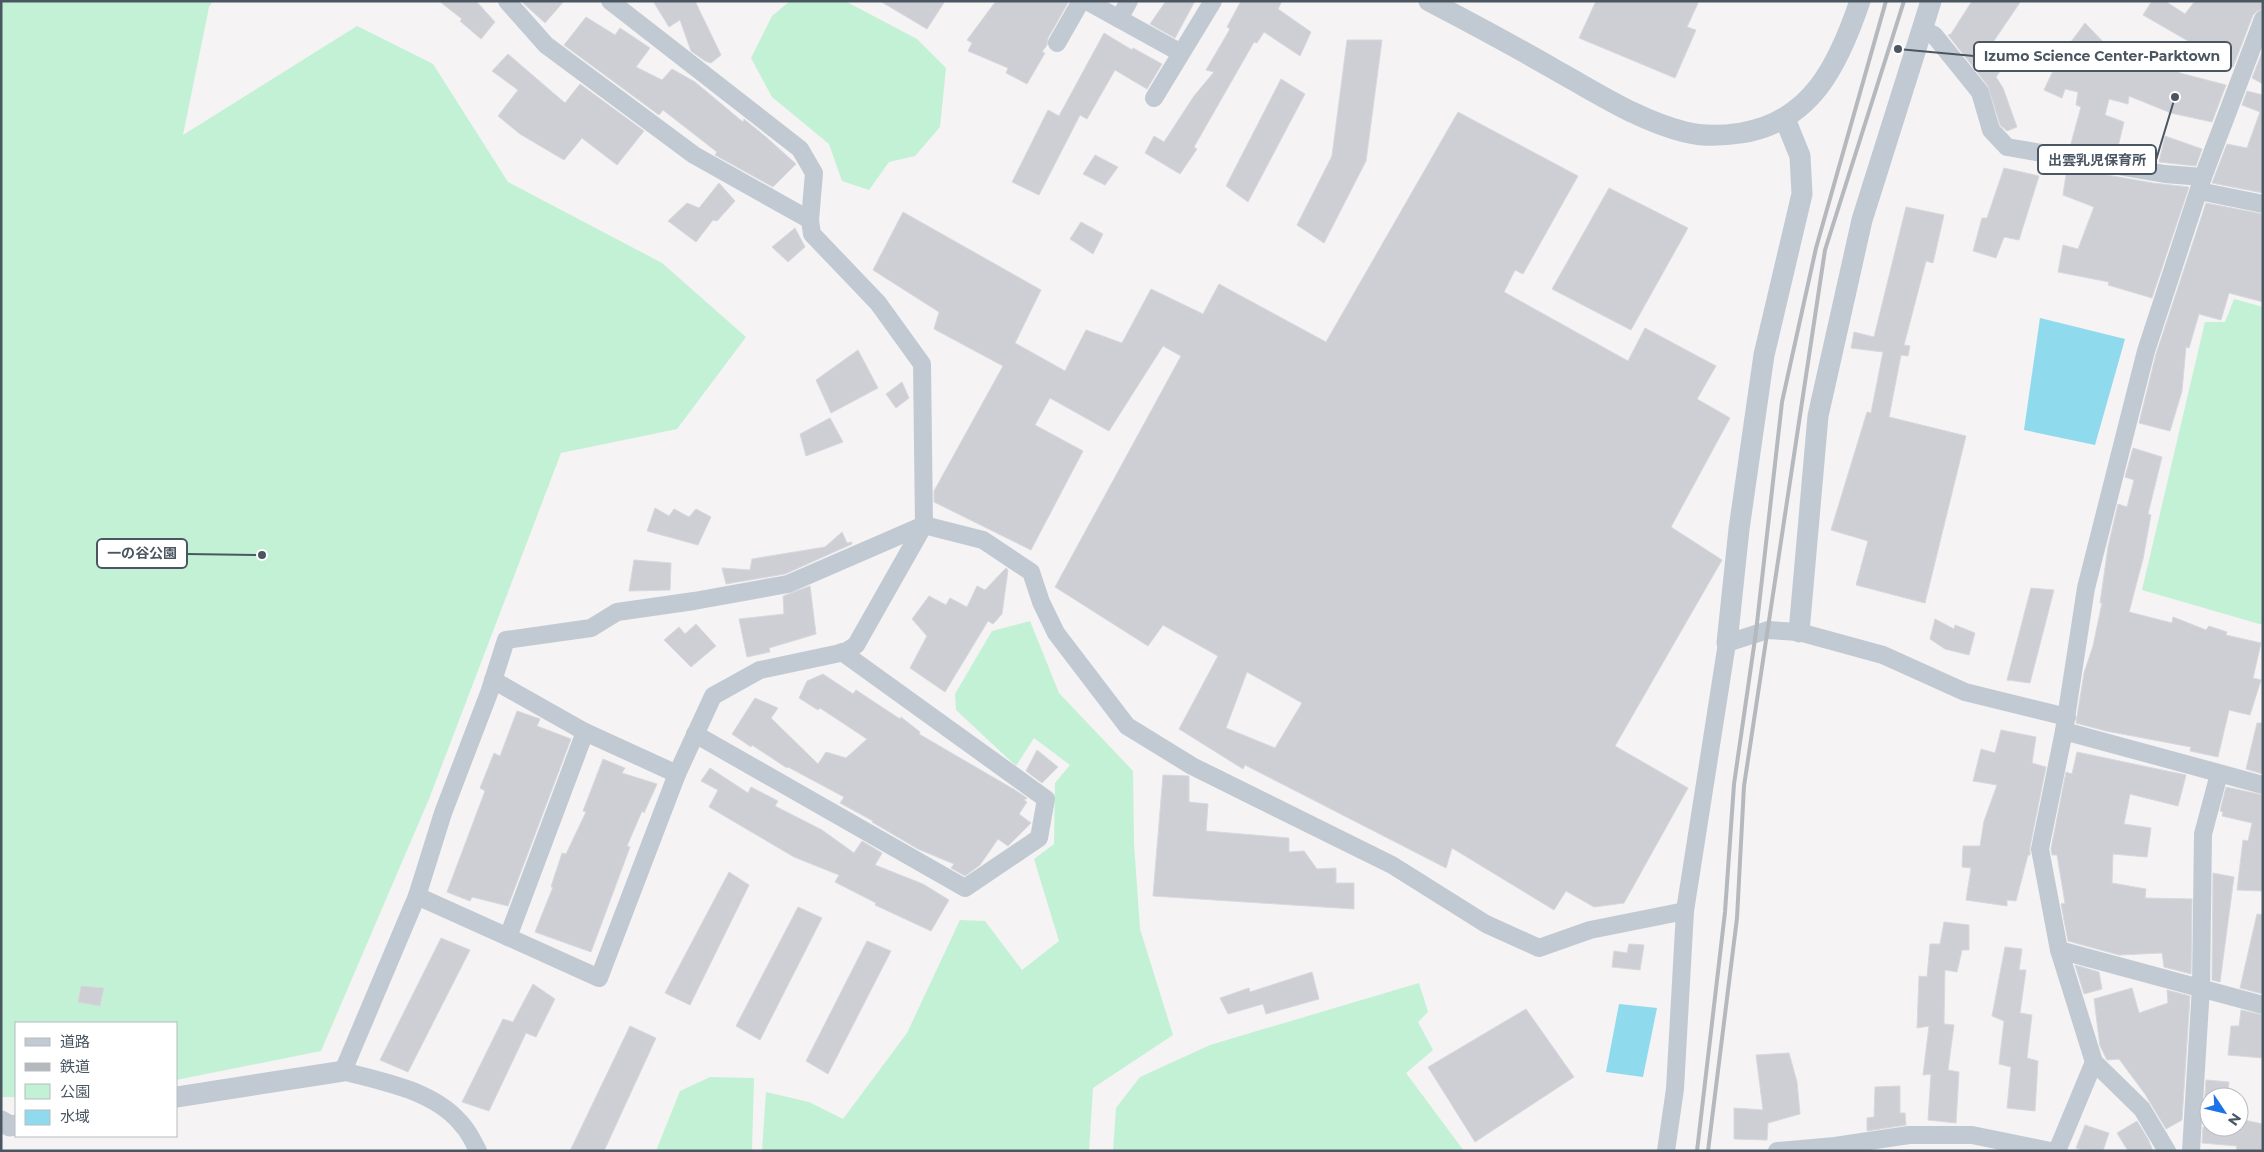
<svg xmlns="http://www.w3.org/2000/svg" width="2264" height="1152" font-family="Montserrat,'Noto Sans JP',sans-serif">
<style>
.green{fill:#c3f1d5}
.water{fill:#90daee}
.building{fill:#cdcfd5;stroke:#d7d9de;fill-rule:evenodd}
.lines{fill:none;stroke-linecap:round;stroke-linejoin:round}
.minor{stroke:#c1cad2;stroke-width:18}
.tertiary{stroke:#c1cad2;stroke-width:21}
.rail{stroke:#b5b8bd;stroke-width:4}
.leader{fill:none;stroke:#4a5661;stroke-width:2}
.callout-dot{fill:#4a5661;stroke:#fff;stroke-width:2}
.callout{fill:#fff;stroke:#4a5661;stroke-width:2}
.callout-label{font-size:14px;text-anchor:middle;font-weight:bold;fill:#4a5661}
</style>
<rect width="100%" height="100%" fill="#f5f3f3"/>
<!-- green -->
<g class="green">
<polygon points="1,1 213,1 209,7 183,135 357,26 433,64 508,182 662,263 746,337 677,429 561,453 429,799 321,1051 176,1080 176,1023 16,1023 16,1097 1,1097"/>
<polygon points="790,1 845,1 917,39 946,68 940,127 915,156 889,162 869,190 842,181 829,144 772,97 751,58 772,16"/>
<polygon points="2234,299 2263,307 2263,625 2142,590 2205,322 2225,322"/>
<polygon points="1030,621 1059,693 1133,771 1134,843 1140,929 1173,1035 1093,1088 1089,1151 762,1151 766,1092 809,1102 843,1119 907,1033 960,920 985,921 1022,970 1059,941 1034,859 1054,844 1055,783 1070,765 1034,738 1016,766 956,710 955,694 992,631"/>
<polygon points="1419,983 1428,1012 1418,1022 1433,1050 1406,1073 1464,1151 1113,1151 1116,1108 1140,1077 1210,1045"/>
<polygon points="710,1077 754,1078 752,1151 656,1151 680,1091"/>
</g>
<!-- water -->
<g class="water">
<polygon points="2040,318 2125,339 2095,445 2024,430"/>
<polygon points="1619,1004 1657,1008 1643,1077 1606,1072"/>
</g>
<!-- building -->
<g class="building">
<polygon points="439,1 476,1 495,22 481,39 460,21 462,19"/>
<polygon points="521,1 564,1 545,23"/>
<polygon points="653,1 695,1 721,55 711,63 705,61 691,51 680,20 669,27"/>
<polygon points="880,1 945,1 927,29"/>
<polygon points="996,1 1069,1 1048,38 1047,45 1042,52 1045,53 1027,84 1006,73 1008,68 968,51 972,43 967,40"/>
<polygon points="1166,1 1195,1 1175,38 1150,24"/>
<polygon points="1241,1 1282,1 1278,9 1311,32 1300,56 1264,32 1257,43 1254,42 1194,147 1197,149 1180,174 1145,153 1154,136 1164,142 1194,96 1214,72 1206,70 1230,29 1227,27"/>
<polygon points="1596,1 1699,1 1687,27 1696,30 1675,78 1579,38"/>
<polygon points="1972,1 2021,1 1987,51 2001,70 1996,77 2003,88 2017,127 2007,131 2000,125 1988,86 1948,35 1951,34"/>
<polygon points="2152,1 2165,1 2185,14 2195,1 2263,1 2263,9 2257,11 2253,15 2233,67 2143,15"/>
<polygon points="586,17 615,35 620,28 650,48 636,67 662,80 672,69 695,82 743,122 744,119 766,137 796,164 773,187 715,155 717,152 663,110 659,115 564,45"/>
<polygon points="2085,23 2111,50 2114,44 2129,58 2141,45 2180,73 2226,85 2212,122 2171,113 2129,96 2128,104 2109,99 2105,115 2124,122 2116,155 2070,147 2081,107 2076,105 2078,92 2065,89 2062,98 2044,90 2059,58"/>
<polygon points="1104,33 1132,50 1133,48 1162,64 1147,89 1115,70 1087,119 1080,115 1039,195 1012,182 1048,110 1059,116"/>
<polygon points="1347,40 1382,40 1366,161 1324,243 1297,225 1332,156"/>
<polygon points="2263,50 2263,84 2252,78"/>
<polygon points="508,54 565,103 580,84 644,131 617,165 582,138 564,160 520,134 498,116 518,90 492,71"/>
<polygon points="1281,79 1305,94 1248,202 1226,186"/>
<polygon points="2247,91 2263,95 2263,193 2212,183 2227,144 2247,148 2260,112 2242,105"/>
<path d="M 1458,112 L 1578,176 L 1523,274 L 1515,270 L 1504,292 L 1628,361 L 1645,328 L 1716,366 L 1697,399 L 1730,418 L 1671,527 L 1722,560 L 1615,746 L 1688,788 L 1624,903 L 1594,907 L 1566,891 L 1554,910 L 1452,848 L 1446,868 L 1245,765 L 1243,769 L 1179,729 L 1218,656 L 1163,625 L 1148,646 L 1055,587 L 1181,356 L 1163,346 L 1109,431 L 1050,398 L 1035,425 L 1083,451 L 1031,550 L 934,502 L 934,491 L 1003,366 L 934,329 L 939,312 L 873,270 L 903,212 L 1041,290 L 1015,343 L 1065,371 L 1086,330 L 1122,343 L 1151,289 L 1203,314 L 1219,284 L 1326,342 ZM 1247,672 L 1302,703 L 1275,748 L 1226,728 Z"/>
<polygon points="2165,136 2202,149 2196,166 2159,162"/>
<polygon points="1095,155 1118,167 1105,185 1083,174"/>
<polygon points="2004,168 2039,176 2019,240 2004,237 1996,258 1973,251 1982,218 1987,218"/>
<polygon points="2067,168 2153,183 2189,187 2152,298 2108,285 2109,282 2058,272 2063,245 2078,249 2094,207 2063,195"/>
<polygon points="719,183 735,201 717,221 713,220 696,242 668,221 687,203 699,208"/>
<polygon points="1609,188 1688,228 1631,330 1552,289"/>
<polygon points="2206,203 2263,214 2263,302 2229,293 2221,320 2199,314 2189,348 2186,347 2182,391 2170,431 2139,423 2156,354"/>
<polygon points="1906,207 1944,215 1933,263 1926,261 1904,345 1910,346 1908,356 1901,355 1889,417 1966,436 1925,603 1856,585 1868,541 1831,530 1867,412 1871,413 1883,352 1851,348 1854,332 1874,337"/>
<polygon points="1081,222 1103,234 1093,254 1070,239"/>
<polygon points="795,228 805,247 788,262 772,247"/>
<polygon points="858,350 878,388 831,413 816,380"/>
<polygon points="902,382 909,398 896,408 886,394"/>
<polygon points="830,418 843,442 806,456 800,434"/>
<polygon points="2133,448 2162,457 2148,514 2151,515 2143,559 2129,612 2172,623 2173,617 2206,630 2209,626 2227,632 2226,635 2261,643 2253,678 2261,680 2250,715 2229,710 2218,757 2190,751 2191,747 2106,731 2076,723 2084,673 2093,646 2102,603 2100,603 2108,547 2114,521 2118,504 2127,507 2134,480 2125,477"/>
<polygon points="655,508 669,516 674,509 689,517 696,509 711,517 698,545 647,531"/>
<polygon points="842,532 847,543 852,542 852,544 785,574 726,584 722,568 750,570 752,559 825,547"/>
<polygon points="634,560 671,563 670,590 629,591"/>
<polygon points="1006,568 1008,570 1002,614 993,624 988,621 945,692 910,668 927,636 912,619 929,596 946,605 950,598 967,607 977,586 985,590"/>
<polygon points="810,586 816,634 769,648 770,652 747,657 739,619 784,614 783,596"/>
<polygon points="2031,588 2054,590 2030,683 2007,680"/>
<polygon points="1935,619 1954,629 1955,625 1975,633 1969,655 1945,649 1930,639"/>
<polygon points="696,624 716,646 691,667 664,640 679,627 685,634"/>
<polygon points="823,674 853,694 856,690 900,719 901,717 920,732 919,734 1015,790 1027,798 1024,800 1027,802 1019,814 1031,823 1008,846 998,839 980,865 965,876 951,868 954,864 918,849 872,822 873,821 840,803 844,797 788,767 787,768 752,745 751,747 732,734 755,698 778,708 771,718 818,764 826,752 846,758 867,739 820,708 818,710 799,698 807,681"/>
<polygon points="517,711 540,719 537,726 571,739 508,906 472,897 470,901 447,892 485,791 480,788 494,753 500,756"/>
<polygon points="2257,723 2263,723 2263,774 2246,769"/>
<polygon points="2001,730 2036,737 2032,763 2046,767 2030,847 2030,855 2028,855 2016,901 2007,900 2007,906 1966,900 1971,868 1962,867 1963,846 1980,846 1984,821 1997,785 1973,781 1981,749 1995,753"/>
<polygon points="1037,750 1058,767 1042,783 1026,771"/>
<polygon points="2077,752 2186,775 2178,806 2130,794 2124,824 2151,828 2147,857 2113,854 2112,883 2146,889 2145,898 2192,899 2191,974 2164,967 2162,953 2119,955 2068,941 2061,904 2065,903 2057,855 2052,855 2051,849 2066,772 2072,774"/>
<polygon points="603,759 625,768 622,773 657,784 644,813 642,811 627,846 630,847 591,952 535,932 553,887 551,887 562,853 566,854 586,812 583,811"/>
<polygon points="710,768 748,793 751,787 778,801 775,806 822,830 854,853 862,841 882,853 875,865 923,884 949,900 931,931 875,905 876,903 835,882 839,875 794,857 709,807 718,790 701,781"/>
<polygon points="1163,775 1189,776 1189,802 1208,804 1206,831 1289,838 1289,852 1304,851 1317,869 1336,868 1336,883 1354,883 1354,909 1153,896"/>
<polygon points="2226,787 2263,795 2263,891 2237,890 2243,840 2248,841 2252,823 2222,816 2223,812 2220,811"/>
<polygon points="729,872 749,885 690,1005 665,993"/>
<polygon points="2213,873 2234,877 2220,982 2212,980"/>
<polygon points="798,907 822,918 760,1040 736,1026"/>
<polygon points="2257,914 2263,915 2263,994 2240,988"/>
<polygon points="1944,922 1969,925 1969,950 1962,950 1957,972 1945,970 1944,1024 1954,1025 1948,1070 1959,1072 1956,1123 1928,1120 1931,1074 1923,1075 1929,1026 1917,1028 1919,976 1927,977 1930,944 1940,944"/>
<polygon points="441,938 470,950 408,1072 380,1060"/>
<polygon points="867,941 891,951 828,1074 806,1061"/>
<polygon points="1629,944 1644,945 1640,970 1612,967 1614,951 1627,953"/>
<polygon points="2005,947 2022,949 2019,970 2026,970 2020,1013 2032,1015 2027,1058 2038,1061 2035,1111 2007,1108 2011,1067 1999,1064 2004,1021 1992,1016"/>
<polygon points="2075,965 2099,972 2102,989 2084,994"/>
<polygon points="1312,972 1319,999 1266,1014 1263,1004 1228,1014 1220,998 1249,988 1250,992"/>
<polygon points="533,984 555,999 536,1037 526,1033 489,1111 462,1102 503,1019 513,1022"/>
<polygon points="81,986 104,988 100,1006 78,1002"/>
<polygon points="2132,988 2139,1013 2168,1003 2167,990 2190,996 2182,1120 2166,1129 2145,1094 2119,1059 2107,1060 2100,1046 2094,999"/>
<polygon points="1526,1009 1574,1077 1475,1142 1428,1067"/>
<polygon points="2241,1010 2263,1015 2263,1058 2228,1055 2231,1026 2239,1026"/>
<polygon points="630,1026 656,1038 604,1151 570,1151"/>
<polygon points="1789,1053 1797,1082 1800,1114 1768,1123 1767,1140 1734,1139 1734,1108 1763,1110 1756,1055"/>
<polygon points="2206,1080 2229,1082 2228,1097 2209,1097 2209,1104 2204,1107"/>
<polygon points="1900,1086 1900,1113 1905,1113 1906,1125 1867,1131 1867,1118 1874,1117 1875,1087"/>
<polygon points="2239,1119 2263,1124 2263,1151 2236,1151 2237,1146 2202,1143 2203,1127 2239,1127"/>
<polygon points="2137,1121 2148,1139 2153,1151 2128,1151 2117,1133"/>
<polygon points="2085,1125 2109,1133 2103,1151 2085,1151 2076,1148"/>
</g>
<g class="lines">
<!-- minor -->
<g class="minor">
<polyline points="507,1 546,45 694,155 810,220"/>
<polyline points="1087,1 1181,53"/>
<polyline points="1119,19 1129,1"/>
<polyline points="1922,29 1934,35 1980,92 1991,130 2007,147 2165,174 2203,177"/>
<polyline points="1057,43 1081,1"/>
<polyline points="1154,98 1213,1"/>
<polyline points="2199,191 2263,204"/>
<polyline points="493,680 585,732 677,774"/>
<polyline points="2064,731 2263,785"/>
<polyline points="695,734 965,888 1039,838 1046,799 842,652"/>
<polyline points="417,896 599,978 677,774 713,696 760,670 845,652 856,645 924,525 922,364 878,303 812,234 810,220 814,173 800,149 610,1"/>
<polyline points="508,937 585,732"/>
<polyline points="2059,950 2263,1005"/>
<path d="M 478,1151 C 474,1143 470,1134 464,1127 C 436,1090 385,1083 343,1071 L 417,896 L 443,813 L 489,693 L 506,640 L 591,628 L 617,612 L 694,601 L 788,584 L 924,525 L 983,540 L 1031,572 L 1041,602 L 1056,633 L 1127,726 L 1192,766 L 1392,865 L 1486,924 L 1539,948 L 1590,930 L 1685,911"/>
<polyline points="1666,1151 1675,1089 1685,911 1727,643 1768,630 1799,632 1883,655 1965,692 2067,717"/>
<polyline points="1777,1151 1835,1146 1909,1135 1972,1135 2050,1151"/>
<polyline points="2057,1151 2094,1062"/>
<polyline points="2167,1151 2142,1109 2094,1062 2059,950 2040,849 2064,731 2086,588 2146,351 2203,177 2263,19"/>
<polyline points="2191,1151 2201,987 2203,834 2219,774"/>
</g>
<!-- tertiary -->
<g class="tertiary">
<path d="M 1429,1 C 1473,24 1516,47 1559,72 C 1599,94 1640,121 1685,132 C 1704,137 1722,136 1741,133 C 1812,122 1839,63 1860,1"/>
<polyline points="1799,632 1818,416 1862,220 1931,1"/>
<polyline points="1727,643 1739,529 1764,355 1802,194 1800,156 1785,119"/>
<polyline points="176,1097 343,1071"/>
<polyline points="1,1121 10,1126 16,1125"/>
</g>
<!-- rail -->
<g class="rail">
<polyline points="1697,1151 1725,912 1734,784 1756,632 1782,402 1816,248 1886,1"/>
<polyline points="1708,1151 1737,918 1744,786 1825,250 1904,1"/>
</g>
</g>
<!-- callouts -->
<path class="leader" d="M1898 49L1974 56M2175 97L2156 160M262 555L187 554"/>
<g class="callout-dot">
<circle cx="1898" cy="49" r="5"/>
<circle cx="2175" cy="97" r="5"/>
<circle cx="262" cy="555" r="5"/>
</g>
<g class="callout">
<rect x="1974" y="42" width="257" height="29" rx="5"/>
<rect x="2038" y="145" width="118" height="29" rx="5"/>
<rect x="97" y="539" width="90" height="29" rx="5"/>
</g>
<g class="callout-label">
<text x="2102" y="61">Izumo Science Center-Parktown</text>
<text x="2097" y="165">出雲乳児保育所</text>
<text x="142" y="558">一の谷公園</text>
</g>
<!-- border -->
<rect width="2264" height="1152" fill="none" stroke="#4a5661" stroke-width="5"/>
<!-- legend -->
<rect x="15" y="1022" width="162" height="115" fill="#ffffff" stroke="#b7bbc0"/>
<rect x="25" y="1038" width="25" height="8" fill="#c1cad2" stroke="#b7bbc0"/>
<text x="60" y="1047" font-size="15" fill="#4a5661">道路</text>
<rect x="25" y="1063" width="25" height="8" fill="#b5b8bd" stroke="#b7bbc0"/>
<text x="60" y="1072" font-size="15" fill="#4a5661">鉄道</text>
<rect x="25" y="1084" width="25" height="15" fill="#c3f1d5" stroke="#b7bbc0"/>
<text x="60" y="1097" font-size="15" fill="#4a5661">公園</text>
<rect x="25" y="1110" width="25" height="15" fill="#90daee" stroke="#b7bbc0"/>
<text x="60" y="1122" font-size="15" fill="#4a5661">水域</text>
<!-- north arrow -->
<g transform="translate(2224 1112) rotate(125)"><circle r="24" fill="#ffffff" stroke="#b7bbc0"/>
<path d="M0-4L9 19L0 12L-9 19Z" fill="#1a73e8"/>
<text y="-8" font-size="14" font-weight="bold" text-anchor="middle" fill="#4a5661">N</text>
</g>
</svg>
